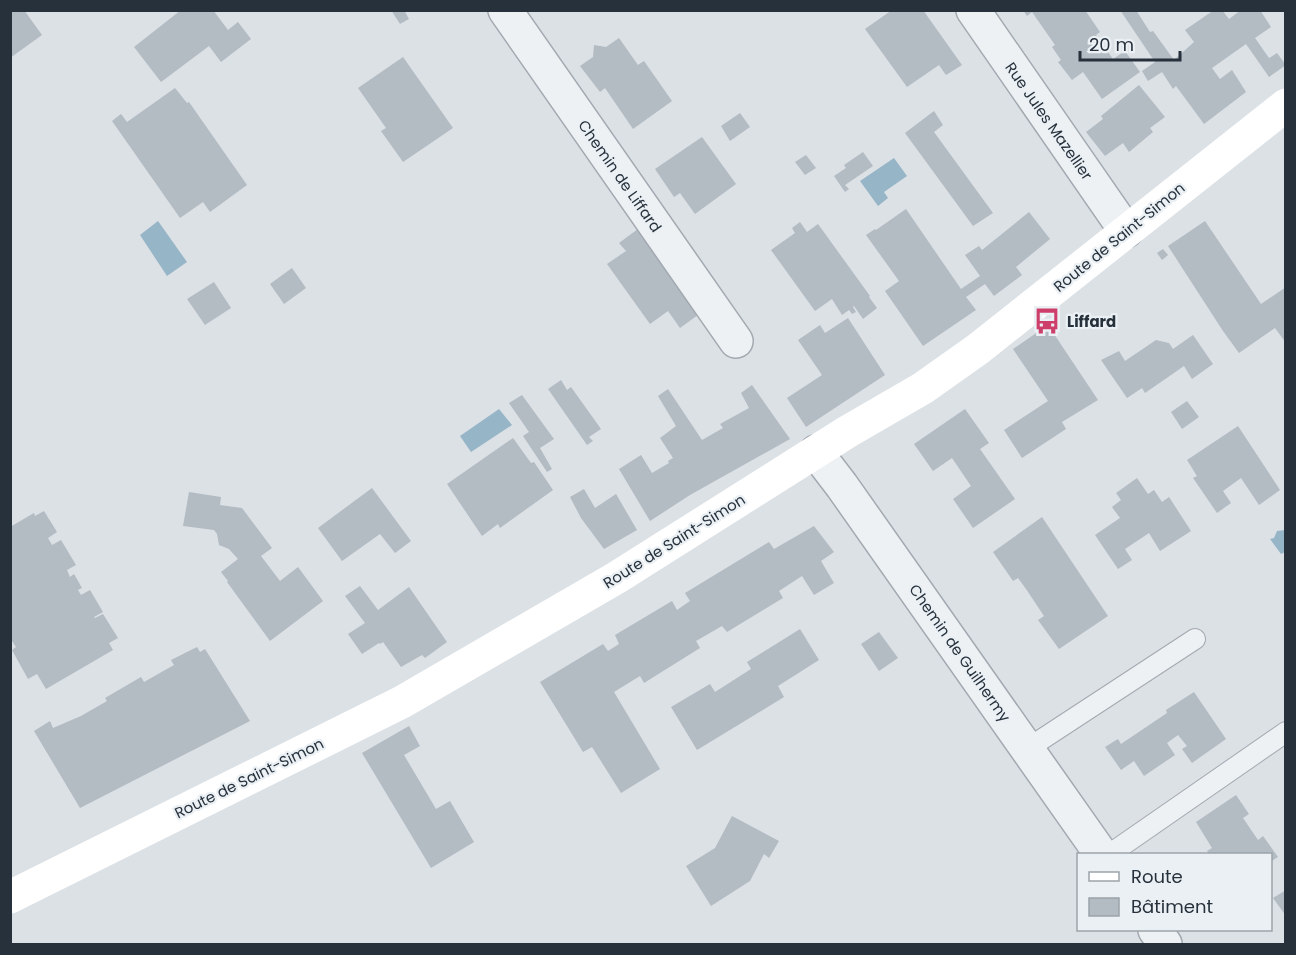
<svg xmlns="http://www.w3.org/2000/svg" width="1296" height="955" font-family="Poppins,sans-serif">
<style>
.water{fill:#96b5c7}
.building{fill:#b3bbc3}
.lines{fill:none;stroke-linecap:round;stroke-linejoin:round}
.service-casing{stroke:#a2a9b0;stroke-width:22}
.minor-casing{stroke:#a2a9b0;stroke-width:36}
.service{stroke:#eef1f4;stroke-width:20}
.minor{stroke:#eef1f4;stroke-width:33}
.secondary{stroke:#fff;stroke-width:33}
.labels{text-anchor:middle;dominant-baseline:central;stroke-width:4.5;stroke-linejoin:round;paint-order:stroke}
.street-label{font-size:15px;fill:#26313c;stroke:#ebf0f4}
.poi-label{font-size:15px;font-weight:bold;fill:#26313c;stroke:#ebf0f4;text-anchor:start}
</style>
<rect width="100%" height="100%" fill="#dce1e6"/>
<!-- water -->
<g class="water">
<polygon points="894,158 907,176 884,192 888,198 878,206 860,181"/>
<polygon points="158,221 187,262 167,276 140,235"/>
<polygon points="499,409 512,425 471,452 460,436"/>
<polygon points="1285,530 1285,552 1281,554 1270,539 1274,538 1277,531"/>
</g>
<!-- building -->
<g class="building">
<polygon points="10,10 24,10 42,35 10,58"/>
<polygon points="181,10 213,10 228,30 238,22 251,39 221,62 209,46 161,82 134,47"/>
<polygon points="391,10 404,10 409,19 400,24"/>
<polygon points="892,10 923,10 962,65 946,75 939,65 907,87 865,29"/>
<polygon points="1023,10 1085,10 1100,32 1096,35 1113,59 1125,51 1140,72 1102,99 1083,72 1072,80 1058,62 1061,60 1052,47 1055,45 1032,12 1027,16"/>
<polygon points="1120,10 1136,10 1150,32 1153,31 1174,60 1194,42 1185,30 1214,10 1222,10 1229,19 1241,10 1260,10 1271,27 1255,38 1269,58 1277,53 1286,65 1269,77 1246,44 1212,68 1220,79 1232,70 1246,92 1204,124 1176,86 1173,89 1162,72 1148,81 1142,71 1155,62"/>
<polygon points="619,38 638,65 644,61 672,101 633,129 605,88 600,92 580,66 593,57 594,45 606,47"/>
<polygon points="403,57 453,128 403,162 381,131 386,128 358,88"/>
<polygon points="1139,85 1165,117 1150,128 1153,132 1129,152 1123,143 1105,156 1086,132 1103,119 1101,116"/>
<polygon points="175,88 187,103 189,102 247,185 210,212 203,202 180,218 112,121 121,114 127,122"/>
<polygon points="934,111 943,125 934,132 993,213 973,226 905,133"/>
<polygon points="740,113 750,127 730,141 721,126"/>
<polygon points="702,137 736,184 695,214 680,193 674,197 655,169"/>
<polygon points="863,152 873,166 845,185 849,189 845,192 834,176 846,168 844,165"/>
<polygon points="806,155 816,168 805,175 795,162"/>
<polygon points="906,209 961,289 980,276 965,255 979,246 982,250 1029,212 1050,239 1016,267 1022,275 994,296 985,284 966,297 976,310 923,346 885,291 899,281 866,235 875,229 876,230"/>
<polygon points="1205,221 1261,304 1286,287 1286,343 1275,328 1239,353 1223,331 1168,246"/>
<polygon points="800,222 807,232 818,224 870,296 869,297 877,308 863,319 854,306 853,307 856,312 852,314 849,310 842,315 832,299 815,311 771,250 795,233 792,228"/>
<polygon points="642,226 702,312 680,328 668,311 650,324 607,264 626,251 619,243"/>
<polygon points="1163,249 1168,255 1162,260 1157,253"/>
<polygon points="292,268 306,288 284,304 270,284"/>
<polygon points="214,282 231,308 205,325 187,299"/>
<polygon points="848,318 885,375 806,427 787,398 822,375 798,340 820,325 825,333"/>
<polygon points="1048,325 1098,400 1062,422 1066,429 1022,458 1004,430 1048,401 1013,349"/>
<polygon points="1193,335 1213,364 1192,379 1184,366 1145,393 1142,388 1127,398 1101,360 1119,351 1125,361 1156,340 1169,343 1173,349"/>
<polygon points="561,380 567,390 571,387 601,429 589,437 593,441 587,445 548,389"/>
<polygon points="752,385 790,439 690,495 650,521 619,469 641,455 652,473 669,463 668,461 673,458 660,438 676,426 658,396 668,389 702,440 723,428 720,424 749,408 741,393"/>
<polygon points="522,395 554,439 540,448 552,469 547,472 523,436 529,432 509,403"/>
<polygon points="1187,401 1199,417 1182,429 1171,412"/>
<polygon points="965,409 989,443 980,449 1015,499 973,528 953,499 971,486 952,458 933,471 914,444"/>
<polygon points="1238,426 1280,490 1259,505 1241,478 1223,491 1231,503 1217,513 1193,478 1197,476 1187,460"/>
<polygon points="513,438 531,463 534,462 553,490 500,528 498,524 482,536 447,484"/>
<polygon points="1137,478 1148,494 1154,490 1162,502 1169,497 1191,531 1160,551 1149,533 1125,549 1132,560 1118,569 1095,535 1120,518 1112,507 1121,500 1116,493"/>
<polygon points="372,488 411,541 395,553 380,534 342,561 318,528"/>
<polygon points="584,489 595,508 616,494 637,530 604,549 581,518 570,497"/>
<polygon points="189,492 221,497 220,505 242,508 272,548 261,556 280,581 298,567 323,601 270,641 227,582 228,581 221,572 238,559 229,549 219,545 217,534 214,530 183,526"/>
<polygon points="44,511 57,532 48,538 52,545 61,540 76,565 67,570 70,577 74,574 82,588 78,590 81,595 90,590 103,612 94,617 95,618 103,614 118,638 109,643 113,650 46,689 37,674 28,679 12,650 16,647 10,638 10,527 34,513 35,516"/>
<polygon points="1042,517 1108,616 1059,649 1038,620 1044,616 1026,589 1018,578 1013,581 993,552"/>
<polygon points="814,526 834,552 821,561 834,583 814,595 802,576 779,591 783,598 727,632 722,626 696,641 700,648 644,683 640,676 614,692 660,769 621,793 592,747 583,752 540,682 603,644 608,651 619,644 615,635 672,601 677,610 690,601 685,593 769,542 774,549"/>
<polygon points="360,586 378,610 409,587 447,642 425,658 422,655 401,667 383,642 380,644 379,643 362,654 348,634 365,623 345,596"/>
<polygon points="800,629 819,660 778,686 784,697 697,750 671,707 710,684 715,692 751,669 747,662"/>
<polygon points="879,632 898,658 879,671 861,644"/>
<polygon points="197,647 200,652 205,649 250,721 80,808 34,731 50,721 53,728 81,716 107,701 105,698 141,677 144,682 174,665 171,660"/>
<polygon points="1194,692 1226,739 1192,763 1182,749 1187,746 1178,735 1167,743 1175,755 1144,776 1134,761 1121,770 1105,747 1118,739 1121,744 1167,713 1166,710"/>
<polygon points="409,726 420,746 404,755 436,809 450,801 474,842 431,868 362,753"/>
<polygon points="1236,795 1249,814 1243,818 1258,840 1263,836 1278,857 1270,862 1270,854 1209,854 1207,851 1212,848 1196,822"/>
<polygon points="732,816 779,841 769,858 764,854 750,881 711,906 686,866 715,848"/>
<polygon points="1286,890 1286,916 1273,898"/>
</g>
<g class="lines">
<!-- service casing -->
<g class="service-casing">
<g id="service">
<polyline points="1027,749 1195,639"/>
<polyline points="1110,854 1286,732"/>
</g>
</g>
<!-- minor casing -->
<g class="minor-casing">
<g id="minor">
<polyline points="505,10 736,341"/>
<polyline points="973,10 1126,231"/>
<polyline points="816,452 842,486 1101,854"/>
<polyline points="1155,930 1165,944"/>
</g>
</g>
<!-- service -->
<use href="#service" class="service"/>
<!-- minor -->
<use href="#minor" class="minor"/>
<!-- secondary -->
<polyline class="secondary" points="10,897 402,702 616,578 847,432 923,388 978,349 1286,105"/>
</g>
<!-- icons -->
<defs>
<g id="bus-bare" transform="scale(2.07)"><path d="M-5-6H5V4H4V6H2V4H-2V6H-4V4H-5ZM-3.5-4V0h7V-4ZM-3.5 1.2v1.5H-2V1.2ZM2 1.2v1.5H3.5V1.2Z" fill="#cd3f6a" stroke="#ebf0f4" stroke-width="2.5" paint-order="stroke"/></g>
</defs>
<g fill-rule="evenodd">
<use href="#bus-bare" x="1047" y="321"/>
</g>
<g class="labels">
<!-- street labels -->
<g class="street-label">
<text transform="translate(1049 121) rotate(55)">Rue Jules Mazellier</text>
<text transform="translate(620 176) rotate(55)">Chemin de Liffard</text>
<text transform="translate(1119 237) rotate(-39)">Route de Saint-Simon</text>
<text transform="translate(674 541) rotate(-32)">Route de Saint-Simon</text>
<text transform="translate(960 653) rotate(55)">Chemin de Guilhermy</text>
<text transform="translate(249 778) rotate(-26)">Route de Saint-Simon</text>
</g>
<!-- poi labels -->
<g class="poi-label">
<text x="1067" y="321">Liffard</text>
</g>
</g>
<!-- border -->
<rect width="1296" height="955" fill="none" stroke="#26313c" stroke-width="24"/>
<!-- legend -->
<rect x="1077" y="853" width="195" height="78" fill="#ebf0f4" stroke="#9ca4aa" stroke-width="1.5"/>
<rect x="1089" y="872" width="30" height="9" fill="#ffffff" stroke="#9ca4aa" stroke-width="1.5"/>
<text x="1131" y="883" font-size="18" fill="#26313c">Route</text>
<rect x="1089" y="898" width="30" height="18" fill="#b3bbc3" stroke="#9ca4aa" stroke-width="1.5"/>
<text x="1131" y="913" font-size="18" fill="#26313c">Bâtiment</text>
<!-- scale -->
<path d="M1080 51v9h100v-9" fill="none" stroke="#26313c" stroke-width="3"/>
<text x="1089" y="51" font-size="18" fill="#26313c" stroke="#ebf0f4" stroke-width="4.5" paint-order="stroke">20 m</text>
</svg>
